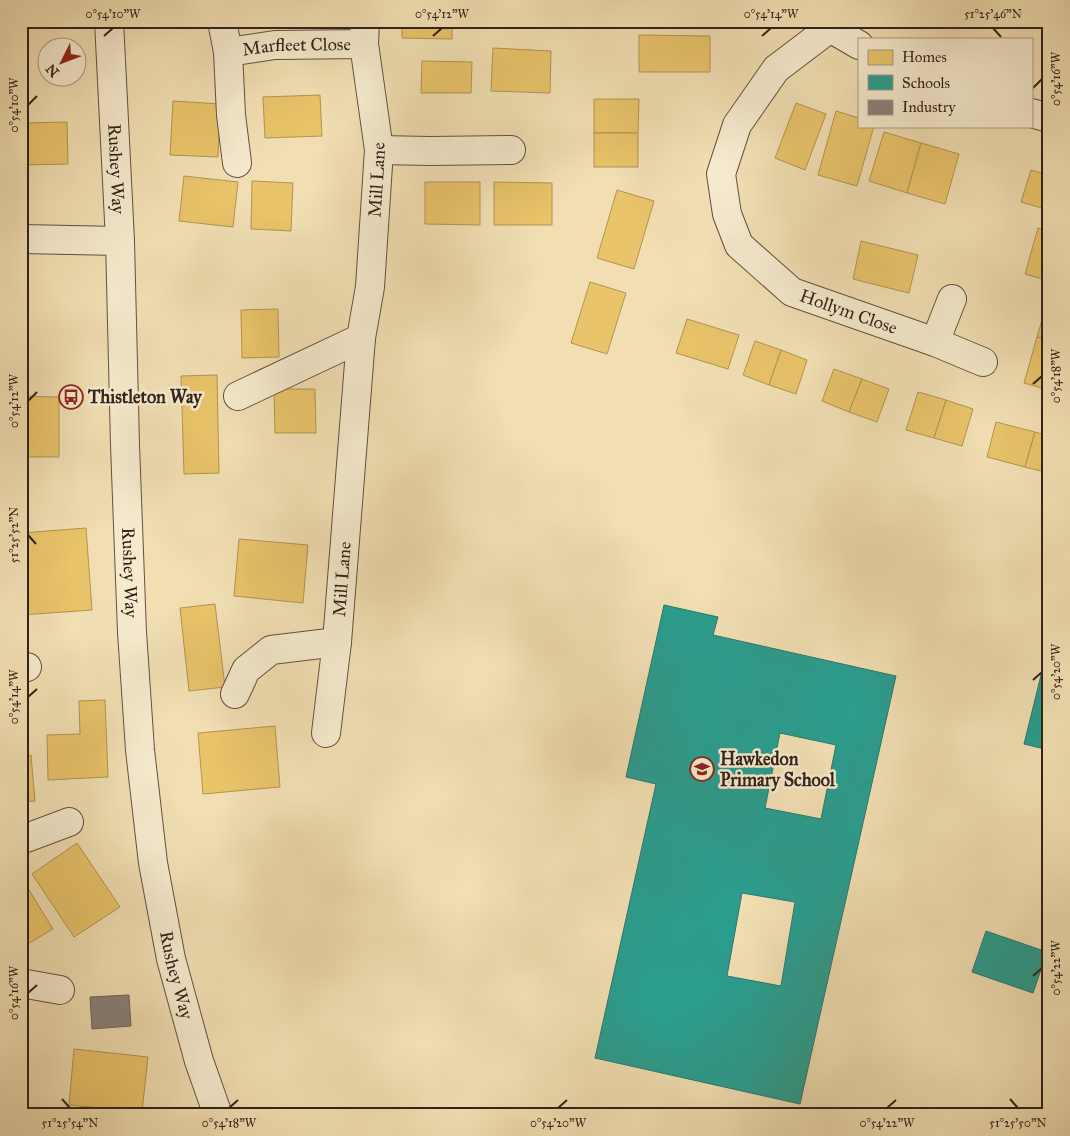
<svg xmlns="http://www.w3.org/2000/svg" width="1070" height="1136" font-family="'IM FELL Great Primer',serif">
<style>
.homes{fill:#e9c46a;stroke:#b29352}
.schools{fill:#2a9d8f;stroke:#2c786c;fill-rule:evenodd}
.industry{fill:#8a817c;stroke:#70645f}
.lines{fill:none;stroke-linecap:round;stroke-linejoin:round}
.minor-casing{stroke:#625140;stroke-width:30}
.minor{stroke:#f6eace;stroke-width:28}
.ticks{fill:none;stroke:#32221a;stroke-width:2}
.labels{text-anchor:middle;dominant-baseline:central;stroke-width:5;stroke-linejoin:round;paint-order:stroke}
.street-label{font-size:18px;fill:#32221a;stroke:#f6eace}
.poi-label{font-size:18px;font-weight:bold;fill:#32221a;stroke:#f6eace;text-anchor:start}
.neatline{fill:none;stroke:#32221a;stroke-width:2}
.ticks-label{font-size:12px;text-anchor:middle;fill:#32221a}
</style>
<rect width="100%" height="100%" fill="#f1dfb3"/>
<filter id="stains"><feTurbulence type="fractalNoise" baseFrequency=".004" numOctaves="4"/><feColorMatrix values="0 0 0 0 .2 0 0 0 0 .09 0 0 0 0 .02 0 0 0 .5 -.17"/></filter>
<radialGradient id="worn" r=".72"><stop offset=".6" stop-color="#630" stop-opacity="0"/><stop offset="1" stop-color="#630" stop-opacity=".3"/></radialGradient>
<!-- homes -->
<g class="homes">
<polygon points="402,21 452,21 452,39 402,38"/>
<polygon points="639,35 710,36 710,72 639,72"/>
<polygon points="493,48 551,51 550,93 491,91"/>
<polygon points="422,61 472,62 471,93 421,93"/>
<polygon points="320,95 322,136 265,138 263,97"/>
<polygon points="594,99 639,99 638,133 594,133"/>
<polygon points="173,101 220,104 218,157 170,155"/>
<polygon points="796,103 826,114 805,170 775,158"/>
<polygon points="836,111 859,118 859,126 874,126 857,186 818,175"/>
<polygon points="67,122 68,164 23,165 23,123"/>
<polygon points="884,132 921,143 907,193 869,181"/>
<rect x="594" y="133" width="44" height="34"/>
<polygon points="921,143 959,154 945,204 907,193"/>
<polygon points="1031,170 1049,175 1049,210 1021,202"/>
<polygon points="184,176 238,182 233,227 179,221"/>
<polygon points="252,181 293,183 291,231 251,229"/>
<polygon points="425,182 480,182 480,225 425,224"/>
<polygon points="494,182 552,183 552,225 494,225"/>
<polygon points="617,190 654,201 634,269 597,258"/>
<polygon points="1038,228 1049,231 1049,281 1025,274"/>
<polygon points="861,241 918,255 909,293 853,279"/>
<polygon points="590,282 626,293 607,354 571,343"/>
<polygon points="1049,296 1049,340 1037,337"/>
<polygon points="278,309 279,357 242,358 241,310"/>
<polygon points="687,319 739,335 728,369 676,353"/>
<polygon points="21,335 25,384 21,384"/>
<polygon points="1037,337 1049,340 1049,390 1024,383"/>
<polygon points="755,341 781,350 769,385 743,375"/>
<polygon points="781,350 807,360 796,394 769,385"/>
<polygon points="834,369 862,379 849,412 822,401"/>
<polygon points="217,375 219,473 184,474 181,376"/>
<polygon points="862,379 889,389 877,422 849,412"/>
<polygon points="274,389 315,389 316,433 275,433"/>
<polygon points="918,392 946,400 934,438 906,430"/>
<polygon points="21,396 59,397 59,457 21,457"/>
<polygon points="946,400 973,409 962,446 934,438"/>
<polygon points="996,422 1035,432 1025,467 987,457"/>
<polygon points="1035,432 1049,436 1049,473 1025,467"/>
<polygon points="86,528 92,610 21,615 21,533"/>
<polygon points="239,539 308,545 303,603 234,596"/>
<polygon points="215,604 225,687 189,691 180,608"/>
<polygon points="105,700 108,777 48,780 47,735 80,734 79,701"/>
<polygon points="275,726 280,787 203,794 198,733"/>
<polygon points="31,755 35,801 21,802 21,756"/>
<polygon points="77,843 120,907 74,937 32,874"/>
<polygon points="21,877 53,929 21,948"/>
<polygon points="74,1049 148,1057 142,1112 69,1105"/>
</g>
<!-- schools -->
<g class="schools">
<path d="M 664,605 L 718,617 L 713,635 L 896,676 L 800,1104 L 595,1058 L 656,784 L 626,777 ZM 780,733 L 836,745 L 821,819 L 765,808 ZM 742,893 L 795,902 L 781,986 L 727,976 Z"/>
<polygon points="1045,659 1049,660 1049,750 1024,744"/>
<polygon points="986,931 1047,952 1033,993 972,972"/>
</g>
<!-- industry -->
<polygon class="industry" points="129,995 131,1026 92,1029 90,997"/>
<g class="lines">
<!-- minor casing -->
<g class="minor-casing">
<g id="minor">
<path id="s1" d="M 109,21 L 120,241 L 125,445 L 132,632 L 140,750 L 153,863 L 171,959 L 199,1061 L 218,1115"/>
<polyline points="222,21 228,52 231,115 237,163"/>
<polyline points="827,21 830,28 859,45"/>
<path id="s2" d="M 830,28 L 776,69 L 737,125 L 721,174 L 727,214 L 739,245 L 792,292 L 935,342 L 983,362"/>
<path id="s3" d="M 228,52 L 275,45 L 364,44"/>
<polyline points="1031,113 1049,118"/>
<polyline points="379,150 430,151 511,150"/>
<polyline points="21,239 120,241"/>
<polyline points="935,342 952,299"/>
<polyline points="238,396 361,338"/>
<polyline points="21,669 27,667"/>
<path id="s4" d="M 235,694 L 246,670 L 271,650 L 337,642 L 361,338 L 370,287 L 379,150 L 364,44 L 365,21"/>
<polyline points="326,733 337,642"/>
<polyline points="21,840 69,822"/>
<polyline points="21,983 60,990"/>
</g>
</g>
<!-- minor -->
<use href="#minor" class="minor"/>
</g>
<!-- ticks -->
<path class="ticks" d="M 993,28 L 1001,37M 104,36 L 113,28M 433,36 L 442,28M 762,36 L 771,28M 1033,88 L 1042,79M 28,105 L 37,96M 1033,384 L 1042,376M 28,401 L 37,392M 28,535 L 36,544M 1033,680 L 1042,672M 28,697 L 37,689M 1033,976 L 1042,968M 28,993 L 37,985M 62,1099 L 70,1108M 1010,1099 L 1018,1108M 229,1108 L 238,1100M 558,1108 L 567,1100M 887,1108 L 896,1100"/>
<!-- icons -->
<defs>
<g id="bus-ring" transform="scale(1.25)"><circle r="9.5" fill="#f6eace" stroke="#8f2418" stroke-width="1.5"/><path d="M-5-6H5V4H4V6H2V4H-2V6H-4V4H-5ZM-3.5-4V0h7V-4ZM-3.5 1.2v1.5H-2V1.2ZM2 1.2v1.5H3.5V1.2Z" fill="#8f2418"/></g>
<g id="school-ring" transform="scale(1.25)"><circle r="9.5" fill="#f6eace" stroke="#8f2418" stroke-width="1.5"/><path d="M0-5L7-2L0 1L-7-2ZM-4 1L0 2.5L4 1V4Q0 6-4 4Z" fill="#8f2418"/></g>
</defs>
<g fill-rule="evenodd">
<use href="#bus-ring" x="71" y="397"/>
<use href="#school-ring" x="702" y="769"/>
</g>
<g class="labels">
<!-- street labels -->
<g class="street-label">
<text stroke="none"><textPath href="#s3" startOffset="69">Marfleet Close</textPath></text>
<text stroke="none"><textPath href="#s1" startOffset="148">Rushey Way</textPath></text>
<text stroke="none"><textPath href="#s4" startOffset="589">Mill Lane</textPath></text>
<text stroke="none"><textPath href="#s2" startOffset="392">Hollym Close</textPath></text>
<text stroke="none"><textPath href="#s1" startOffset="552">Rushey Way</textPath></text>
<text stroke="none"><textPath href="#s4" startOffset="188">Mill Lane</textPath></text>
<text stroke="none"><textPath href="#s1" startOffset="958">Rushey Way</textPath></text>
</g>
<!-- poi labels -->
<g class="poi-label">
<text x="88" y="397">Thistleton Way</text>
<text x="720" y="759">Hawkedon<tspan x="720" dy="21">Primary School</tspan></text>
</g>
</g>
<!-- margin -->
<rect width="1070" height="1136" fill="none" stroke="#f1dfb3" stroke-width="55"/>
<!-- legend -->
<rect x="858" y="38" width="175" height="90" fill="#f6eace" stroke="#a89a86"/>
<rect x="868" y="50" width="25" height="15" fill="#e9c46a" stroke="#a89a86"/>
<text x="902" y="62" font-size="15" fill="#32221a">Homes</text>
<rect x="868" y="75" width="25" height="15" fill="#2a9d8f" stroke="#a89a86"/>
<text x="902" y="88" font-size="15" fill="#32221a">Schools</text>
<rect x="868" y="100" width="25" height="15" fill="#8a817c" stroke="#a89a86"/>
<text x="902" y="112" font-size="15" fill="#32221a">Industry</text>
<!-- north arrow -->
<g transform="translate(62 62) rotate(228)"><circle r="24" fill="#f6eace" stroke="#a89a86"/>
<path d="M0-4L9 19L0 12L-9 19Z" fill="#8f2418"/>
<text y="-8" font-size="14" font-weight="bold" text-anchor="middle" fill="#32221a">N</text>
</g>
<rect x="28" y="28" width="1014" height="1080" class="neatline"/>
<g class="ticks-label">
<text x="113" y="18">0°54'10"W</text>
<text x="442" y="18">0°54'12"W</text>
<text x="771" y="18">0°54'14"W</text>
<text x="993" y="18">51°25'46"N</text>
<text transform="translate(1056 79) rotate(-90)" y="4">0°54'16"W</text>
<text transform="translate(14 105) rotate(-90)" y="4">0°54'10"W</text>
<text transform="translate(1056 376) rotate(-90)" y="4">0°54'18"W</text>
<text transform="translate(14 401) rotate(-90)" y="4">0°54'12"W</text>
<text transform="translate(14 535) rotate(-90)" y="4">51°25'52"N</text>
<text transform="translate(1056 672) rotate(-90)" y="4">0°54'20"W</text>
<text transform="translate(14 697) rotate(-90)" y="4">0°54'14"W</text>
<text transform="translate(1056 968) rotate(-90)" y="4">0°54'22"W</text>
<text transform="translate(14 993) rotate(-90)" y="4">0°54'16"W</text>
<text x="70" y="1127">51°25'54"N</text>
<text x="229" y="1127">0°54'18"W</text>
<text x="558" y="1127">0°54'20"W</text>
<text x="887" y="1127">0°54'22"W</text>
<text x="1018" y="1127">51°25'50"N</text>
</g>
<rect width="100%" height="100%" filter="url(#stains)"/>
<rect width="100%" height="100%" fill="url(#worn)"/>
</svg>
